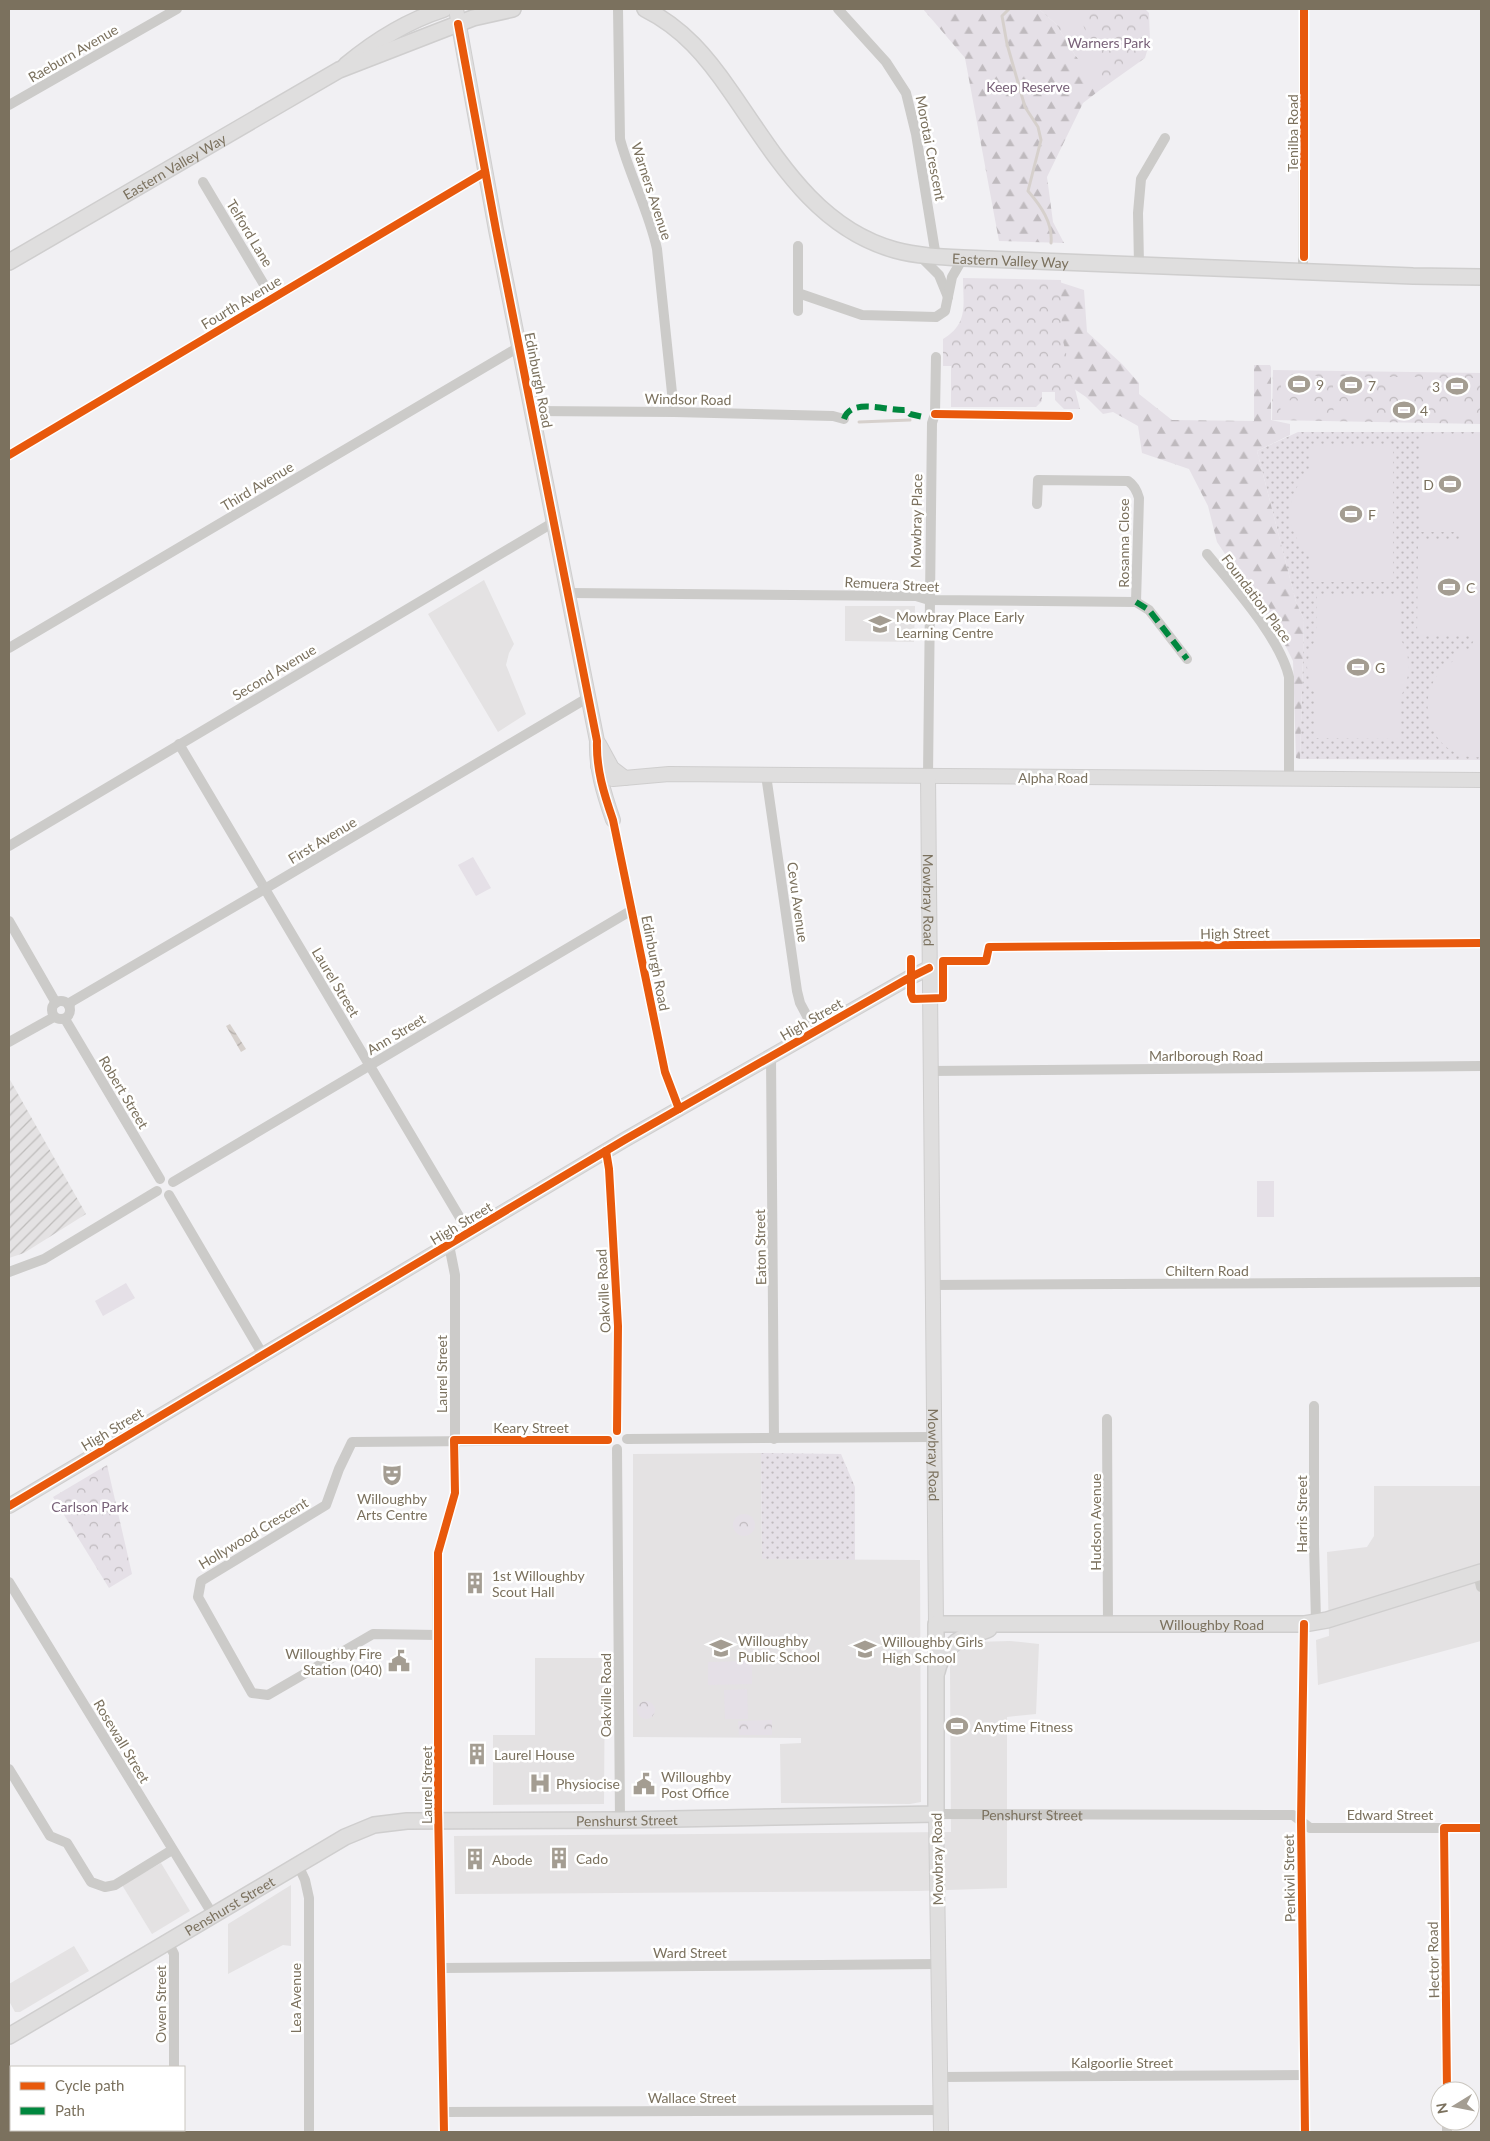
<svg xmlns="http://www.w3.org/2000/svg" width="1490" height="2141" font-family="Lato,sans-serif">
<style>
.built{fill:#e4e2e3}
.industrial{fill:url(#industrial-furrows)}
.grass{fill:url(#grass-dots)}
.forest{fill:url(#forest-firs)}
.park{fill:url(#park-crowns)}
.garden{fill:#e5e0e7}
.water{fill:url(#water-waves)}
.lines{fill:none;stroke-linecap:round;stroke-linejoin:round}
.stream{stroke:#d6d0cc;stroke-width:3}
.secondary-casing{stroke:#cfcece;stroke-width:16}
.primary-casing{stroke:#cfcece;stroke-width:18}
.street{stroke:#cccbc9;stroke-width:10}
.secondary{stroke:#dfdede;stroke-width:14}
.primary{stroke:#dfdede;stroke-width:15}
.quiet{stroke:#00873e;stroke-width:6;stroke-dasharray:12 6;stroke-linecap:butt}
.cycleway-casing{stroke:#fff;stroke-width:11}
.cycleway{stroke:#e8590c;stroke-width:8}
.labels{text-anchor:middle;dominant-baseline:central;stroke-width:5;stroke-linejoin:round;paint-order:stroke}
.park-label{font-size:14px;fill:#786178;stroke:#fff}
.street-label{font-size:14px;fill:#7b715e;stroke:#fff}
.poi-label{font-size:14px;fill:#7b715e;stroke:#fff;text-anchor:start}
</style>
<defs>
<pattern id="industrial-furrows" width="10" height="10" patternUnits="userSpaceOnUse" patternTransform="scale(1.25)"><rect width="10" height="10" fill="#e4e2e3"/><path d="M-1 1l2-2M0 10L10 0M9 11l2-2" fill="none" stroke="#bebcbb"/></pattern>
<pattern id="grass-dots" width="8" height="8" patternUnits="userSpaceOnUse" patternTransform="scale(1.25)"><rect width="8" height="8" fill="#e5e0e7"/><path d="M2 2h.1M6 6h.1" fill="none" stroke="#bfbabe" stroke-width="1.8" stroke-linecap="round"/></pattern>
<pattern id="forest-firs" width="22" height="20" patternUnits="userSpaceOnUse" patternTransform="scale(1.25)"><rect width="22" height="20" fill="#e5e0e7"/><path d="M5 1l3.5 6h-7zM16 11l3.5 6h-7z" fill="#bfbabe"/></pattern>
<pattern id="park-crowns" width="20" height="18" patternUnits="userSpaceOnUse" patternTransform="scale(1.25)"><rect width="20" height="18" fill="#e5e0e7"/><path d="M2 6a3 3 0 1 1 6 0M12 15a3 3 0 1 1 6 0" fill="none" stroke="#bfbabe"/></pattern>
<pattern id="water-waves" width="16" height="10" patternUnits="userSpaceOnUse" patternTransform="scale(1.25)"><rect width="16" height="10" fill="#d6d0cc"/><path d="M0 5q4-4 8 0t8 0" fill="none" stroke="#b3ada9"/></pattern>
</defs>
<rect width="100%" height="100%" fill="#f1f0f3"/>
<!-- built -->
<g class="built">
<polygon points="484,580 514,644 509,653 506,665 526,714 498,732 428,614"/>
<polygon points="845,606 915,606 914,642 845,641"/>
<polygon points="761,1453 762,1559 920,1560 921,1802 910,1804 781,1803 780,1744 801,1743 801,1738 633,1737 633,1454"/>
<polygon points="1374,1486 1481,1486 1481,1641 1318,1685 1316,1640 1329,1636 1327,1552 1367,1547 1374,1536"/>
<polygon points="1010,1641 1039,1644 1036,1714 1007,1717 1007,1888 919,1891 455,1894 454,1836 951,1832 950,1667 960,1650 975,1642"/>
<polygon points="535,1658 605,1658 604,1804 493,1805 493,1735 535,1735"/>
<polygon points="161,1863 190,1911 152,1934 122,1885"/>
<polygon points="291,1885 291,1946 283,1945 228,1974 228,1924"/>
<polygon points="74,1946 89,1971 20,2012 15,2012 9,2001 9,1984"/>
</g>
<!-- industrial -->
<polygon class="industrial" points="9,1078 86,1214 24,1253 9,1258"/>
<!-- grass -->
<g class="grass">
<polygon points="1298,432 1481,432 1481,760 1300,759 1304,620 1296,602 1257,451"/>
<polygon points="761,1453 841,1454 855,1487 855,1560 762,1559"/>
</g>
<!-- forest -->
<g class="forest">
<polygon points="923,9 1039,9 1056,24 1075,55 1102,83 1100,90 1083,103 1047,177 1053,222 1064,243 999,241 965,58"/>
<polygon points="1053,280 1084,290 1087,332 1122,364 1139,383 1139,394 1172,420 1254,421 1254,365 1270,365 1271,367 1271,420 1290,424 1290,435 1257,451 1296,602 1304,620 1300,759 1296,758 1293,661 1282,639 1217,542 1208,506 1189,469 1142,453 1138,426 1113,412 1103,414 1086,397 1067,384"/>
</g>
<!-- park -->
<g class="park">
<polygon points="1039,9 1145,9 1149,13 1150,41 1145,58 1100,90 1101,83 1075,55 1056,24"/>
<path d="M 963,278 L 1061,280 L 1062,337 L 1080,409 L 1064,409 L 1055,400 L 1055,392 L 1042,392 L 1042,401 L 1036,407 L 951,407 L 951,366 L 943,366 L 943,339 C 969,324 963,304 963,278 Z"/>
<polygon points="1273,370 1481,373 1481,424 1272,420"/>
<polygon points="107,1465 132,1574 109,1588 53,1497"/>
<circle cx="744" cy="1525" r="11"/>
<circle cx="646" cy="1710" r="9"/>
<polygon points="772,1720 772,1735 739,1735 738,1721"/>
</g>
<!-- garden -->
<g class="garden">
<polygon points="1058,9 1077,9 1094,53 1103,67 1101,79 1087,82"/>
<polygon points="1281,375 1317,376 1317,392 1281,392"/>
<polygon points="1333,376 1370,377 1369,393 1333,393"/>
<polygon points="1386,377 1422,377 1422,394 1386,393"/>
<polygon points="1439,378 1474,378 1474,395 1439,394"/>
<polygon points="1281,400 1317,401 1316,417 1280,417"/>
<polygon points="1334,401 1369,402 1369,418 1333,418"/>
<rect x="1386" y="402" width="36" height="17"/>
<rect x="1439" y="403" width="36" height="16"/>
<path d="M 1419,435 L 1481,436 L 1481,757 C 1426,762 1407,686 1455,660 L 1455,650 L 1469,650 L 1476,636 L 1417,635 L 1418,539 L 1461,539 L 1456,532 L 1419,532 Z"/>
<path d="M 1309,445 L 1393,445 L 1393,582 L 1309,582 L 1309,553 C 1283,530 1284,495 1309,472 Z"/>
<polygon points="1317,595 1401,596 1400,638 1407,651 1409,668 1406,686 1400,698 1399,739 1315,738 1316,696 1310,685 1307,667 1310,650 1316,638"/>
<polygon points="473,857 491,888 476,896 458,865"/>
<rect x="1257" y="1181" width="17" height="36"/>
<polygon points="126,1283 135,1298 103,1316 95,1301"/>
<polygon points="752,1661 752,1684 708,1685 708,1662"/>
<polygon points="747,1689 748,1719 725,1719 724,1690"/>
</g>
<!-- water -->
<polygon class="water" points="230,1024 246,1049 241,1052 226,1026"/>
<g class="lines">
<!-- stream -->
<g class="stream">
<path d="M 1009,9 L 1002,16 L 1007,44 L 1025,107 L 1038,127 L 1041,140 L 1028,191 C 1041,206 1053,223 1051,243"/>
<polyline points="859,422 910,420"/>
</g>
<!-- secondary casing -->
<g class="secondary-casing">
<g id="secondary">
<path d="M 456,9 L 496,230 L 597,741 C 596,769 604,794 613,820"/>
<polyline points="599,744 612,768 625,778"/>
<polyline points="598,766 602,773 613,779 669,774 1481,780"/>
<path id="s2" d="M 928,776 L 936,1624"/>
<polyline points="9,1506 626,1139 907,979 929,968"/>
<polyline points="936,1814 941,2132"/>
</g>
</g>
<!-- primary casing -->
<g class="primary-casing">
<g id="primary">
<path id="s3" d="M 645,9 C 683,28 707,57 731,92 C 775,155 815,228 895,250 C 917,256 940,257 963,258 L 1413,276 L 1481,277"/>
<path d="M 346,65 C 376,40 407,21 444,9"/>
<path id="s4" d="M 9,262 L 339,70 L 473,18 L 513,9"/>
<path d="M 937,1672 C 940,1657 952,1642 966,1636 C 974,1633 982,1633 989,1629"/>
<path id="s5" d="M 9,2036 L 345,1837 L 374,1825 L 407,1821 L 620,1820 L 936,1814 L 936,1624 L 1304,1624 L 1327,1620 L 1481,1572"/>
</g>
</g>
<!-- street -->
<g class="street">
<path d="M 618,9 L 620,139 C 630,177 649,211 657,249 L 674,412"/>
<polyline points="838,9 886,62 906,93 916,134 936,257"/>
<polyline points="9,105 177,9"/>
<polyline points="203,182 272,298"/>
<polyline points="919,255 939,275 948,297"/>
<polyline points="1139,265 1138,213 1141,179 1165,138"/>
<polyline points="1303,272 1304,9"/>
<polyline points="798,293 862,315 936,317 945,311 952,277 963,258"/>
<polyline points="798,311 798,246"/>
<polyline points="532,411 674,412 833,416 844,419"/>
<polyline points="935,414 1069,416"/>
<polyline points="9,455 485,172"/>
<path d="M 1037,504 L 1038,480 L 1128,481 C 1134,485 1137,491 1139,498 L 1136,602"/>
<path d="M 1207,554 C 1233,586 1280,638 1289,677 L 1289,779"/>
<polyline points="569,593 916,596 929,600 1136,602 1149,610 1187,659"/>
<polyline points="9,648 519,347"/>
<polyline points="179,744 469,1233"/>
<polyline points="766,775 797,991 800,1003 815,1031"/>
<polyline points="928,776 932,423 935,414 936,357"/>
<polyline points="613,820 665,1072 679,1109"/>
<polyline points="9,846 554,522"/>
<polyline points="9,921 56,1003"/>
<polyline points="989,947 1481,943"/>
<circle cx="61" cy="1010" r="9"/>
<polyline points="69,1006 71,1002 268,887 589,697"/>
<polyline points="65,1019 160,1179"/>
<polyline points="9,1042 54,1017"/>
<polyline points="771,1056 774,1439"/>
<polyline points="930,1071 1481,1066"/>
<polyline points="606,1151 609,1169 618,1326 617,1431"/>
<polyline points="173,1182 632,910"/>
<polyline points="169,1195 263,1355"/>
<polyline points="9,1272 44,1259 157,1191"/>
<polyline points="932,1285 1481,1282"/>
<polyline points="1314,1406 1314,1544 1316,1622"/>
<polyline points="1107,1419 1108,1625"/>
<polyline points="627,1439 934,1437"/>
<polyline points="617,1449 620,1820"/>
<polyline points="1478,1573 1481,1587"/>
<polyline points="9,1582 213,1915"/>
<polyline points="1304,1624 1301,1821 1305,2132"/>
<polyline points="437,1635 373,1634 268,1695 252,1693 198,1597 201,1581 326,1505 339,1469 352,1442 608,1440"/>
<polyline points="9,1769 50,1836 67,1843 91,1882 105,1887 115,1885 172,1850"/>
<path id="s1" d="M 936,1814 L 1288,1815 L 1293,1815 L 1310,1828 L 1481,1828"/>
<polyline points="1444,1828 1447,2091"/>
<polyline points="298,1865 305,1880 309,1898 309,2132"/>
<polyline points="168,1942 174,1954 174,2067"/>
<polyline points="441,1968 939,1964"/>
<polyline points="941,2077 1304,2075"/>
<polyline points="9,2086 9,2132"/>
<polyline points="444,2112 941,2110"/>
<polyline points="1447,2121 1447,2132"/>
<polyline points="174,2130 174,2132"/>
<polyline points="444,2132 438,1808 437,1582 438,1553 455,1493 455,1275 449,1245"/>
</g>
<!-- secondary -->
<use href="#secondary" class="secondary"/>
<!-- primary -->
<use href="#primary" class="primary"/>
<!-- quiet -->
<g class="quiet">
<path d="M 844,419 C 851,397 887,411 905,410 L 910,414 L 923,417"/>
<polyline points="1136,602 1149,610 1187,659"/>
</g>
<!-- cycleway casing -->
<g class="cycleway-casing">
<g id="cycleway">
<path d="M 458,24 L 496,230 L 597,741 C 596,769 604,794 613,820 L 665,1072 L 679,1109"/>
<polyline points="1304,257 1304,9"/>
<polyline points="935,414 1069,416"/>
<polyline points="9,455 485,172"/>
<polyline points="911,959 911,994 913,999 943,998 943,961 986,961 989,947 1481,943"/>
<polyline points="606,1151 609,1169 618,1326 617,1431"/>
<polyline points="9,1506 626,1139 907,979 929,968"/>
<polyline points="1304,1624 1301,1821 1305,2132"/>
<polyline points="1447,2091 1444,1828 1481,1828"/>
<polyline points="444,2132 438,1808 438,1553 455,1493 454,1440 608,1440"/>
</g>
</g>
<!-- cycleway -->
<use href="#cycleway" class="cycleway"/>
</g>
<!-- icons -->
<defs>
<g id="stadium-bare" transform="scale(1.725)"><path d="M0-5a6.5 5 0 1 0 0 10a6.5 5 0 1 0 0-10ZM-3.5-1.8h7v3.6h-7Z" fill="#a49d92" stroke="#fff" stroke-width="2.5" paint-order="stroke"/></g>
<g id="school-bare" transform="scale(1.725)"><path d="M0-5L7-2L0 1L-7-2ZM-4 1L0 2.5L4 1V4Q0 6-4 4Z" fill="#a49d92" stroke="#fff" stroke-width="2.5" paint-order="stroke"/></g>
<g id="theatre-bare" transform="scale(1.725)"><path d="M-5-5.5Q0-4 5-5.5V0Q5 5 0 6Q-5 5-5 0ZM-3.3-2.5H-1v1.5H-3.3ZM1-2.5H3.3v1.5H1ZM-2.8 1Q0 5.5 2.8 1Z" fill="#a49d92" stroke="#fff" stroke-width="2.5" paint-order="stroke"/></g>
<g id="building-bare" transform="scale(1.725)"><path d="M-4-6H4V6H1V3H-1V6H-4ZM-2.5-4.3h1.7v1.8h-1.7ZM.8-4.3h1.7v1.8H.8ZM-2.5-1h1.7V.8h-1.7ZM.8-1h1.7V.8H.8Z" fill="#a49d92" stroke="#fff" stroke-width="2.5" paint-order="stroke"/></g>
<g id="civic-bare" transform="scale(1.725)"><path d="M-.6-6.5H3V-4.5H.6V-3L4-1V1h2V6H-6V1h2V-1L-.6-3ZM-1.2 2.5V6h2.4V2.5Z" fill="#a49d92" stroke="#fff" stroke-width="2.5" paint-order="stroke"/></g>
<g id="hospital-bare" transform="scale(1.725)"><path d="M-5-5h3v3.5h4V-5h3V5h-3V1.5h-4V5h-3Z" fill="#a49d92" stroke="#fff" stroke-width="2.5" paint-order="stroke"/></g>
</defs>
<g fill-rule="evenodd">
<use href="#stadium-bare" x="1299" y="384"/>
<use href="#stadium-bare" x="1351" y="385"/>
<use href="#stadium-bare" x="1457" y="386"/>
<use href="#stadium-bare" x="1404" y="410"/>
<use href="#stadium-bare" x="1450" y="484"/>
<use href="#stadium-bare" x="1351" y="514"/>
<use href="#stadium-bare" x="1449" y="587"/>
<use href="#school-bare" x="880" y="624"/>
<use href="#stadium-bare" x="1358" y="667"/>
<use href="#theatre-bare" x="392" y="1475"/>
<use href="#building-bare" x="475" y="1583"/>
<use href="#school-bare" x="721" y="1648"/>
<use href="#school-bare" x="865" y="1649"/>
<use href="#civic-bare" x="399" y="1661"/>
<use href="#stadium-bare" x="957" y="1726"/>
<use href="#building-bare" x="477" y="1754"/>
<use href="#hospital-bare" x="540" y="1783"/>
<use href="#civic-bare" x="644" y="1784"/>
<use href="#building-bare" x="559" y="1858"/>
<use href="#building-bare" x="475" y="1859"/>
</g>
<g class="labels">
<!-- park labels -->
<g class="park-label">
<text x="1109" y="42">Warners Park</text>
<text x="1028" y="86">Keep Reserve</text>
<text x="90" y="1506">Carlson Park</text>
</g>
<!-- street labels -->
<g class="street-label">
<text transform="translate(73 53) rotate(-30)">Raeburn Avenue</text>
<text transform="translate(1292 133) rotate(-90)">Tenilba Road</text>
<text transform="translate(931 148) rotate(79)">Morotai Crescent</text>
<text stroke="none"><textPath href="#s4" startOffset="191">Eastern Valley Way</textPath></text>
<text transform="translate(652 191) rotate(72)">Warners Avenue</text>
<text transform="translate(250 233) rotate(59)">Telford Lane</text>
<text stroke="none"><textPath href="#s3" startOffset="470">Eastern Valley Way</textPath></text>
<text transform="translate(241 302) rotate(-31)">Fourth Avenue</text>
<text transform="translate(539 380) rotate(79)">Edinburgh Road</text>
<text transform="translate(688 399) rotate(1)">Windsor Road</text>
<text transform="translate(257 486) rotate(-31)">Third Avenue</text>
<text transform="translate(916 521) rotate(-89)">Mowbray Place</text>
<text transform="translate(1123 543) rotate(-90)">Rosanna Close</text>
<text transform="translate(892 584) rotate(3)">Remuera Street</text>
<text transform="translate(1257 598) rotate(53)">Foundation Place</text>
<text transform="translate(274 672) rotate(-31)">Second Avenue</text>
<text x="1053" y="777">Alpha Road</text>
<text transform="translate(322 840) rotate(-31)">First Avenue</text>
<text stroke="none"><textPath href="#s2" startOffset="124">Mowbray Road</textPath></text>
<text transform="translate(798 902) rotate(82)">Cevu Avenue</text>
<text transform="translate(1235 933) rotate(-1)">High Street</text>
<text transform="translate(656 963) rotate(79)">Edinburgh Road</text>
<text transform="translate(336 982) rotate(59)">Laurel Street</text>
<text transform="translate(811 1019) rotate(-30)">High Street</text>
<text transform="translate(396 1034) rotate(-31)">Ann Street</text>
<text x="1206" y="1055">Marlborough Road</text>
<text transform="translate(124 1092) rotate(59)">Robert Street</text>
<text transform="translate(461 1223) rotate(-31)">High Street</text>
<text transform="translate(760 1247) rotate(-91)">Eaton Street</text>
<text x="1207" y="1270">Chiltern Road</text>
<text transform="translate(603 1291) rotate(-93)">Oakville Road</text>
<text transform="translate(441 1374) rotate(-90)">Laurel Street</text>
<text x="531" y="1427">Keary Street</text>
<text transform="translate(112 1429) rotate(-31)">High Street</text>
<text stroke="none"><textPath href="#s2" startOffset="679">Mowbray Road</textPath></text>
<text transform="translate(1301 1514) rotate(-90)">Harris Street</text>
<text transform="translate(1095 1522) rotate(-90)">Hudson Avenue</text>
<text transform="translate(253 1533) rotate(-31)">Hollywood Crescent</text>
<text stroke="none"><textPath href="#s5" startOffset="1450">Willoughby Road</textPath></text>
<text transform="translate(605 1695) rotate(-90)">Oakville Road</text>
<text transform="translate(122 1741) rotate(59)">Rosewall Street</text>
<text transform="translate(426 1785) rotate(-90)">Laurel Street</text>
<text x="1390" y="1814">Edward Street</text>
<text stroke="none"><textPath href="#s1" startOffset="96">Penshurst Street</textPath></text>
<text stroke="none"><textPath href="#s5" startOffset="675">Penshurst Street</textPath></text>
<text transform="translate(937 1859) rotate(-91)">Mowbray Road</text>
<text transform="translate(1289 1878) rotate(-91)">Penkivil Street</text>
<text stroke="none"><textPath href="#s5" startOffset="256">Penshurst Street</textPath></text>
<text x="690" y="1952">Ward Street</text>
<text transform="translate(1433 1960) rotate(-91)">Hector Road</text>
<text transform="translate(295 1998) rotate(-90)">Lea Avenue</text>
<text transform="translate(160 2004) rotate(-90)">Owen Street</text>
<text x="1122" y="2062">Kalgoorlie Street</text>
<text x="692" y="2097">Wallace Street</text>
</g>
<!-- poi labels -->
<g class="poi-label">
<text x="1316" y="384">9</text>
<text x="1368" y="385">7</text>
<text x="1440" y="386" text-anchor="end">3</text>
<text x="1420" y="410">4</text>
<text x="1434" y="484" text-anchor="end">D</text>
<text x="1368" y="514">F</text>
<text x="1466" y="587">C</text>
<text x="896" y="616">Mowbray Place Early<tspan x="896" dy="16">Learning Centre</tspan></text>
<text x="1375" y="667">G</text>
<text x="392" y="1498" text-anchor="middle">Willoughby<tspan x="392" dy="16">Arts Centre</tspan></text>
<text x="492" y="1575">1st Willoughby<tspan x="492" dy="16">Scout Hall</tspan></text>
<text x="738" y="1640">Willoughby<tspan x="738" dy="16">Public School</tspan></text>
<text x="882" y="1641">Willoughby Girls<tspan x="882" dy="16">High School</tspan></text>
<text x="382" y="1653" text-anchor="end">Willoughby Fire<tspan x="382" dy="16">Station (040)</tspan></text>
<text x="974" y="1726">Anytime Fitness</text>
<text x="494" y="1754">Laurel House</text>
<text x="661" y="1776">Willoughby<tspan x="661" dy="16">Post Office</tspan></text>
<text x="556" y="1783">Physiocise</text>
<text x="576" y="1858">Cado</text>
<text x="492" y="1859">Abode</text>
</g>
</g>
<!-- border -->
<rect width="1490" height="2141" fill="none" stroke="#7b715e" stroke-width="20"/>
<!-- legend -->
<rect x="10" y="2066" width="175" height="65" fill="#ffffff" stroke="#cac6bf"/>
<rect x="20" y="2082" width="25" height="8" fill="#e8590c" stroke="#cac6bf"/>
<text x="55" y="2091" font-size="15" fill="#7b715e">Cycle path</text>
<rect x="20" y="2107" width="25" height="8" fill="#00873e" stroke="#cac6bf"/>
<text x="55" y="2116" font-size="15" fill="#7b715e">Path</text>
<!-- north arrow -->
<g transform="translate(1455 2106) rotate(260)"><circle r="24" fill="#ffffff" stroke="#cac6bf"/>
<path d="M0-4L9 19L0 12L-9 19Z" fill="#a49d92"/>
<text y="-8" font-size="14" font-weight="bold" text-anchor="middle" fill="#7b715e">N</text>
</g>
</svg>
